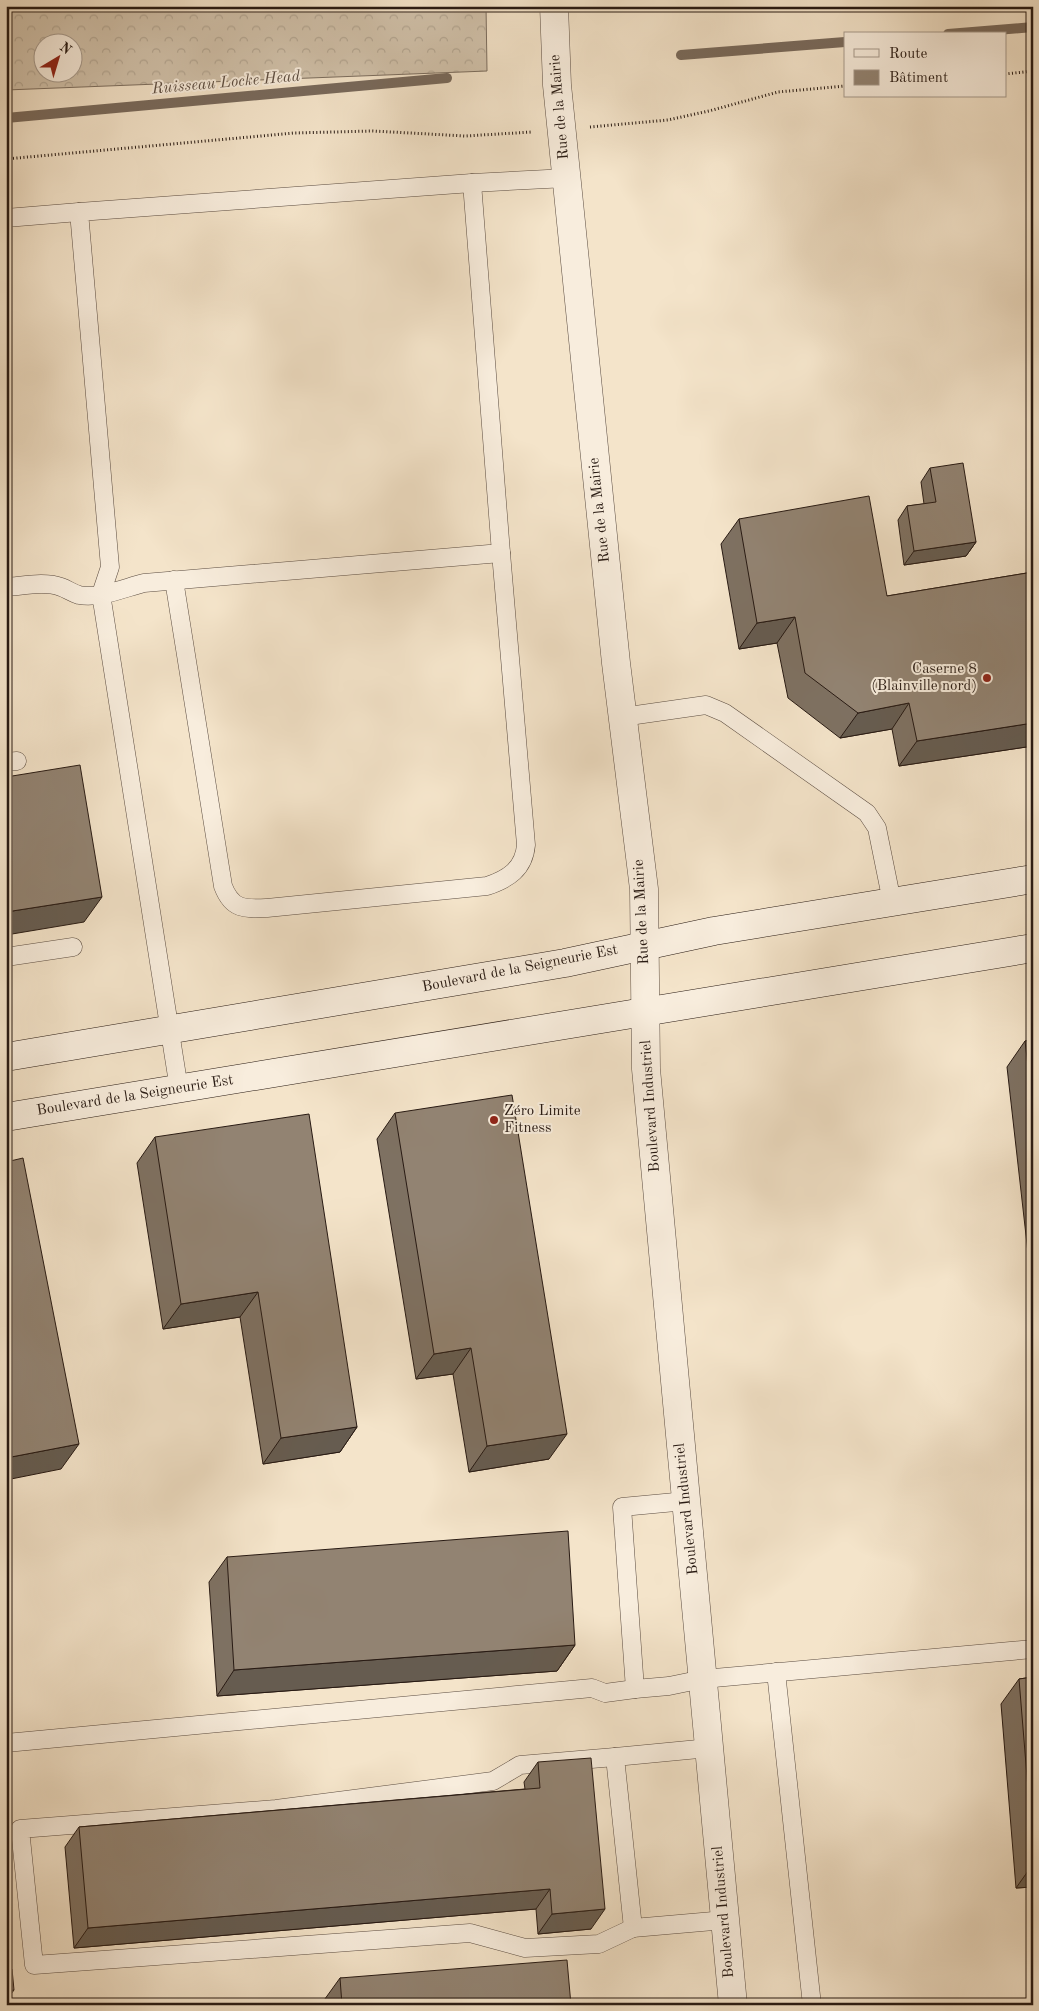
<svg xmlns="http://www.w3.org/2000/svg" width="1039" height="2011" font-family="'Old Standard TT',serif">
<style>
.forest{fill:url(#forest-crowns);stroke:#7c6e5f;fill-rule:evenodd}
.lines{fill:none;stroke-linecap:round;stroke-linejoin:round}
.stream{stroke:#796a5c;stroke-width:10}
.service-casing{stroke:#5b4c41;stroke-width:19}
.minor-casing{stroke:#5b4c41;stroke-width:29}
.secondary-casing{stroke:#281a13;stroke-width:29}
.path{stroke:#281a13;stroke-width:3;stroke-dasharray:1 2.5;stroke-linecap:butt}
.service{stroke:#f8eddd;stroke-width:18}
.minor{stroke:#f8eddd;stroke-width:28}
.secondary{stroke:#f8eddd;stroke-width:28}
.wall{fill:#7e7162;stroke:#281a13}
.shaded-wall{fill:#665c50;stroke:#281a13}
.building{fill:#928372;stroke:#281a13}
.poi-dot{fill:#8f2418;stroke:#f8eddd;stroke-width:2}
.labels{text-anchor:middle;dominant-baseline:central;stroke-width:4;stroke-linejoin:round;paint-order:stroke}
.street-label{font-size:15px;fill:#281a13;stroke:#f8eddd}
.poi-label{font-size:15px;fill:#281a13;stroke:#f8eddd;text-anchor:end}
.water-label{font-size:16px;font-style:italic;fill:#5e4f43;stroke:#f8eddd}
</style>
<defs>
<pattern id="forest-crowns" width="20" height="18" patternUnits="userSpaceOnUse" patternTransform="scale(1.25)"><rect width="20" height="18" fill="#d1c2ab"/><path d="M2 6a3 3 0 1 1 6 0M12 15a3 3 0 1 1 6 0" fill="none" stroke="#b3a692"/></pattern>
</defs>
<rect width="100%" height="100%" fill="#f4e4ca"/>
<filter id="stains"><feTurbulence type="fractalNoise" baseFrequency=".004" numOctaves="4"/><feColorMatrix values="0 0 0 0 .2 0 0 0 0 .09 0 0 0 0 .02 0 0 0 .5 -.17"/></filter>
<radialGradient id="worn" r=".72"><stop offset=".6" stop-color="#630" stop-opacity="0"/><stop offset="1" stop-color="#630" stop-opacity=".3"/></radialGradient>
<!-- forest -->
<path class="forest" d="M 6,6 L 486,6 L 487,71 L 6,90 ZM 42,42 L 72,42 L 72,72 L 42,72 Z"/>
<g class="lines">
<!-- stream -->
<g class="stream">
<polyline points="948,34 1033,27"/>
<polyline points="681,55 845,42"/>
<polyline points="6,118 447,78"/>
</g>
<!-- service casing -->
<g class="service-casing">
<g id="service">
<polyline points="472,183 567,178"/>
<polyline points="6,218 79,212"/>
<path d="M 174,580 L 223,886 C 232,910 245,909 267,908 L 487,886 C 508,879 524,869 526,845 L 501,553"/>
<path d="M 6,587 C 23,586 44,581 61,587 C 67,589 72,593 79,595 C 99,599 124,588 144,583 L 501,553 L 472,183 L 79,212 L 110,567 L 101,594 L 179,1089"/>
<polyline points="622,717 706,705 725,713 867,813 877,828 892,902"/>
<polyline points="6,762 17,761"/>
<polyline points="6,957 73,947"/>
<polyline points="686,1501 622,1507 635,1689 669,1686 703,1679 1033,1649"/>
<polyline points="776,1672 812,2005"/>
<polyline points="6,1743 592,1688 605,1693 635,1689"/>
<polyline points="709,1748 615,1757 633,1928 725,1920"/>
<polyline points="615,1757 520,1765 493,1781 276,1809 20,1829 34,1965 470,1933 525,1948 599,1944 633,1928"/>
</g>
</g>
<!-- minor casing -->
<g class="minor-casing">
<polyline id="minor" points="554,6 557,85 616,663 644,889 646,1069 733,2005"/>
</g>
<!-- secondary casing -->
<g class="secondary-casing">
<g id="secondary">
<polyline points="6,1057 565,963 714,931 1033,879"/>
<polyline points="6,1117 1033,948"/>
</g>
</g>
<!-- path -->
<g class="path">
<polyline points="1005,74 1033,71"/>
<polyline points="590,127 668,120 709,111 778,92 845,86"/>
<polyline points="6,159 294,133 373,131 465,136 532,132"/>
</g>
<!-- service -->
<use href="#service" class="service"/>
<!-- minor -->
<use href="#minor" class="minor"/>
<!-- secondary -->
<use href="#secondary" class="secondary"/>
</g>
<!-- wall -->
<g class="wall">
<polygon points="930,468 976,542 966,556 904,565 898,520 907,506 924,504 921,482"/>
<polygon points="739,519 887,596 1033,572 1033,746 899,766 892,729 840,738 788,698 777,643 739,649 721,544"/>
<polygon points="1033,1040 1033,1261 1029,1262 1007,1067 1025,1041"/>
<polygon points="395,1113 549,1459 469,1472 453,1374 416,1379 377,1139"/>
<polygon points="155,1137 357,1427 340,1452 263,1464 240,1317 163,1329 137,1163"/>
<polygon points="227,1557 575,1645 557,1671 217,1696 209,1582"/>
<polygon points="1033,1677 1033,1887 1016,1888 1001,1704 1019,1679"/>
<polygon points="538,1762 591,1929 538,1934 536,1909 74,1948 65,1847 79,1827 525,1789 524,1782"/>
<polygon points="340,1978 571,2005 322,2005 322,2003"/>
</g>
<!-- shaded-wall -->
<g class="shaded-wall">
<polygon points="976,542 966,556 904,565 914,551"/>
<polygon points="795,617 777,643 739,649 757,623"/>
<polygon points="909,703 892,729 840,738 858,713"/>
<polygon points="1033,723 1033,746 899,766 917,741"/>
<polygon points="102,897 84,922 6,935 6,912"/>
<polygon points="1033,1257 1033,1261 1029,1262"/>
<polygon points="258,1292 240,1317 163,1329 181,1304"/>
<polygon points="471,1348 453,1374 416,1379 434,1354"/>
<polygon points="357,1427 340,1452 263,1464 281,1438"/>
<polygon points="567,1434 549,1459 469,1472 487,1446"/>
<polygon points="79,1444 61,1469 6,1480 6,1458"/>
<polygon points="575,1645 557,1671 217,1696 234,1670"/>
<polygon points="1033,1864 1033,1887 1016,1888"/>
<polygon points="550,1889 536,1909 74,1948 88,1928"/>
<polygon points="605,1909 591,1929 538,1934 552,1914"/>
<polygon points="14,1990 6,2001 6,1991"/>
</g>
<!-- building -->
<g class="building">
<polygon points="963,463 976,542 914,551 907,506 936,502 930,468"/>
<polygon points="869,496 887,596 1033,572 1033,723 917,741 909,703 858,713 805,673 795,617 757,623 739,519"/>
<polygon points="80,765 102,897 6,912 6,777"/>
<polygon points="1033,1040 1033,1109 1025,1041"/>
<polygon points="512,1095 567,1434 487,1446 471,1348 434,1354 395,1113"/>
<polygon points="309,1114 357,1427 281,1438 258,1292 181,1304 155,1137"/>
<polygon points="23,1158 79,1444 6,1458 6,1162"/>
<polygon points="568,1531 575,1645 234,1670 227,1557"/>
<polygon points="1033,1677 1033,1850 1019,1679"/>
<polygon points="591,1758 605,1909 552,1914 550,1889 88,1928 79,1827 540,1788 538,1762"/>
<polygon points="567,1960 571,2005 342,2005 340,1978"/>
<polygon points="12,1969 14,1990 6,1991 6,1970"/>
</g>
<!-- markers -->
<g class="poi-dot">
<circle cx="987" cy="678" r="5"/>
<circle cx="494" cy="1120" r="5"/>
</g>
<g class="labels">
<!-- street labels -->
<g class="street-label">
<text transform="translate(560 107) rotate(-95)">Rue de la Mairie</text>
<text transform="translate(600 510) rotate(-96)">Rue de la Mairie</text>
<text transform="translate(642 912) rotate(-93)">Rue de la Mairie</text>
<text transform="translate(520 969) rotate(-11)">Boulevard de la Seigneurie Est</text>
<text transform="translate(135 1096) rotate(-9)">Boulevard de la Seigneurie Est</text>
<text transform="translate(651 1106) rotate(-94)">Boulevard Industriel</text>
<text transform="translate(687 1509) rotate(-96)">Boulevard Industriel</text>
<text transform="translate(724 1912) rotate(-95)">Boulevard Industriel</text>
</g>
<!-- poi labels -->
<g class="poi-label">
<text x="977" y="669">Caserne 8<tspan x="977" dy="17">(Blainville nord)</tspan></text>
<text x="504" y="1111" text-anchor="start">Zéro Limite<tspan x="504" dy="17">Fitness</tspan></text>
</g>
<!-- water labels -->
<g class="water-label">
<text transform="translate(226 83) rotate(-5)">Ruisseau Locke Head</text>
</g>
</g>
<!-- margin -->
<rect width="1039" height="2011" fill="none" stroke="#f4e4ca" stroke-width="25"/>
<rect x="8" y="8" width="1024" height="1996" fill="none" stroke="#281a13" stroke-width="2.5"/>
<rect x="12" y="12" width="1014" height="1986" fill="none" stroke="#281a13"/>
<!-- legend -->
<rect x="844" y="32" width="162" height="65" fill="#f8eddd" stroke="#a5998c"/>
<rect x="854" y="49" width="25" height="8" fill="#f8eddd" stroke="#a5998c"/>
<text x="889" y="58" font-size="15" fill="#281a13">Route</text>
<rect x="854" y="70" width="25" height="15" fill="#928372" stroke="#a5998c"/>
<text x="889" y="82" font-size="15" fill="#281a13">Bâtiment</text>
<!-- north arrow -->
<g transform="translate(58 58) rotate(38)"><circle r="24" fill="#f8eddd" stroke="#a5998c"/>
<path d="M0-4L9 19L0 12L-9 19Z" fill="#8f2418"/>
<text y="-8" font-size="14" font-weight="bold" text-anchor="middle" fill="#281a13">N</text>
</g>
<rect width="100%" height="100%" filter="url(#stains)"/>
<rect width="100%" height="100%" fill="url(#worn)"/>
</svg>
